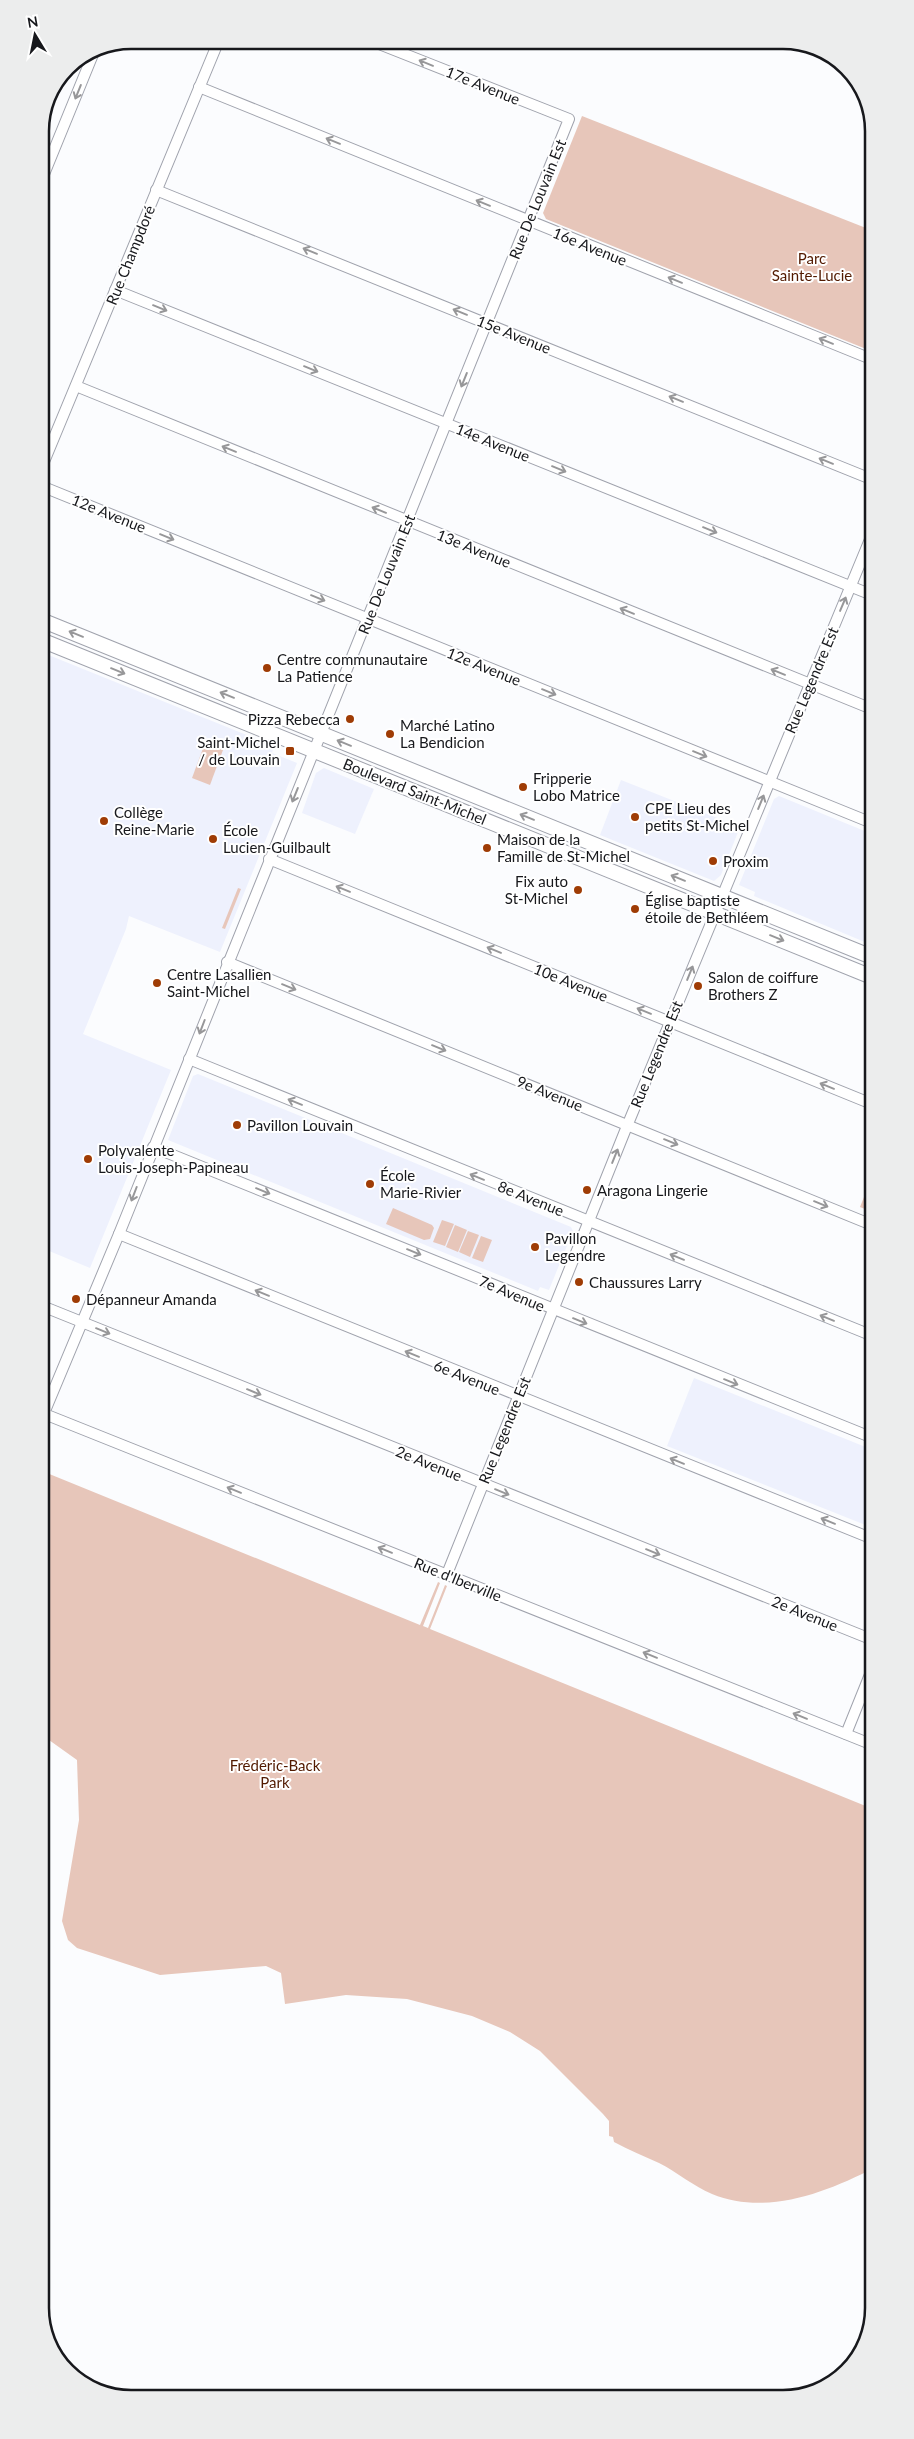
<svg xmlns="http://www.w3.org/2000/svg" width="914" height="2439" font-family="Lato,sans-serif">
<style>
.built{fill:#eef1fd}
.green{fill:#e7c6ba}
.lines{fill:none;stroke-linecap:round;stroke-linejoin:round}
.street-casing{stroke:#a0a3ad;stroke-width:12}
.secondary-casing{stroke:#a0a3ad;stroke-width:16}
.street{stroke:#fff;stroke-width:10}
.secondary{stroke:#fff;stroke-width:14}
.oneway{stroke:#979799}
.poi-dot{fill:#9f3c05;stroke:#fff;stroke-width:2}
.labels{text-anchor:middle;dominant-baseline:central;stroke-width:4;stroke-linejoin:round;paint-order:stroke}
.street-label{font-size:15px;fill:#17181c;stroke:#fff}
.park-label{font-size:15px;fill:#521a00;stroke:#fff}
.poi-label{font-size:15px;fill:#17181c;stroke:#fff;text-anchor:start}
.rim{fill:none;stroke:#17181c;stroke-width:2.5}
</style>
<rect width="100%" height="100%" fill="#fbfcfe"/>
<!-- built -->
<g class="built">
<polygon points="41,652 274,746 272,753 297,763 220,952 129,916 126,929 83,1034 171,1070 90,1268 42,1248"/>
<polygon points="324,768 374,789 355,834 302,813 316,773"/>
<polygon points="621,780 740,827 721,875 714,881 600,835"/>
<polygon points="779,796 872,834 872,945 754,896 755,892 739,885 774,799"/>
<polygon points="198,1074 571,1227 573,1231 549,1290 540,1287 538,1291 168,1140 193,1076"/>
<polygon points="694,1378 873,1450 873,1528 667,1446"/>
</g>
<!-- green -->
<g class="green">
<polygon points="582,116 871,230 871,351 546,219 543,213"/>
<polygon points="205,743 223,750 210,785 192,778"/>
<polygon points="238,888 241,889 225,929 222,928"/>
<polygon points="872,1177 872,1212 860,1207"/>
<polygon points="393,1208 432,1225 434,1228 430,1239 424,1240 386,1224"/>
<polygon points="442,1220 454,1224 445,1246 433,1242"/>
<polygon points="455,1225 467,1230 458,1252 446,1247"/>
<polygon points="468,1231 479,1235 470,1257 459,1252"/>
<polygon points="481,1236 492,1240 483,1262 472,1258"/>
<path d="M 42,1471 L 420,1625 L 438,1582 L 440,1583 L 423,1626 L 428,1628 L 445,1585 L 447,1586 L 430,1629 L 873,1809 L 874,2168 C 825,2193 766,2216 712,2194 C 693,2186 677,2172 659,2163 C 644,2156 629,2150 614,2142 L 613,2137 L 609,2136 L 609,2121 L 603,2114 L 540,2051 L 510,2032 L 472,2016 L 407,1999 L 346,1995 L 285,2004 L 281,1973 L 266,1966 L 160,1975 L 77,1948 L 68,1940 L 62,1921 L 79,1820 L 77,1760 L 42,1735 Z"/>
</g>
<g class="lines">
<!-- street casing -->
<g class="street-casing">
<g id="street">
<polyline points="199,87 871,359"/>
<polyline points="40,184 96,47"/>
<polyline points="156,190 871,479"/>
<polyline points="115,290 872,595"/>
<polyline points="76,386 872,709"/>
<polyline points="41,469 219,40"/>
<polyline points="41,486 872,823"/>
<polyline points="269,859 872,1104"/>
<polyline points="227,962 872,1225"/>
<polyline points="189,1059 873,1336"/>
<polyline points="153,1147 873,1438"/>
<polyline points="119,1234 873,1539"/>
<polyline points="42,1306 873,1640"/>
<polyline points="42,1413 873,1745"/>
<polyline points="42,1418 119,1234 569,119 369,40"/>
<polyline points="447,1574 625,1131 871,537"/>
<polyline points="846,1734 873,1667"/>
</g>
</g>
<!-- secondary casing -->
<g class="secondary-casing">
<g id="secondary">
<polyline points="41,620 872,957"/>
<polyline points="41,640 872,977"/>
</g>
</g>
<!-- street -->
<use href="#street" class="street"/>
<!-- secondary -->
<use href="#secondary" class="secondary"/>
</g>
<!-- one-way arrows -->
<defs><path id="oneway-shaft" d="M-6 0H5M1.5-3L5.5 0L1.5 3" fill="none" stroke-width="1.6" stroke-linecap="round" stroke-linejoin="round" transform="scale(1.25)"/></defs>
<g class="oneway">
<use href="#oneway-shaft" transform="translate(426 63) rotate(-158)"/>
<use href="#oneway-shaft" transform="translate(78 92) rotate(112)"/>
<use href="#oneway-shaft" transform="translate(333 141) rotate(-158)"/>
<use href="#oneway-shaft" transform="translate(483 203) rotate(-158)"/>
<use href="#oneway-shaft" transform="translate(310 251) rotate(-158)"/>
<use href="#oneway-shaft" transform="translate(675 280) rotate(-158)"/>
<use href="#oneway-shaft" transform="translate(160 308) rotate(22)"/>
<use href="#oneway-shaft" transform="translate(460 312) rotate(-158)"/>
<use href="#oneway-shaft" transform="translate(826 341) rotate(-158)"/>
<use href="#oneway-shaft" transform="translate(311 369) rotate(22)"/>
<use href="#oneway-shaft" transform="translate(464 380) rotate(112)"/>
<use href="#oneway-shaft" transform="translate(676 399) rotate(-158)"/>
<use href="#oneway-shaft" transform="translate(229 449) rotate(-158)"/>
<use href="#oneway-shaft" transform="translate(826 461) rotate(-158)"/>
<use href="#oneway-shaft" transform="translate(559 469) rotate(22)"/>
<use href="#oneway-shaft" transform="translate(379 510) rotate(-158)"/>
<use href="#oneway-shaft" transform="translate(710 530) rotate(22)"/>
<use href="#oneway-shaft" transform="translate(167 537) rotate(22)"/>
<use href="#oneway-shaft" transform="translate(318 598) rotate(22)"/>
<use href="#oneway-shaft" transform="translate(843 604) rotate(-67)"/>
<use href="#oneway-shaft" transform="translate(627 611) rotate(-158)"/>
<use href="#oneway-shaft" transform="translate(76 634) rotate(-158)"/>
<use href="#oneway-shaft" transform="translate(118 671) rotate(22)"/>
<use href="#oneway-shaft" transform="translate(778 672) rotate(-158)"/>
<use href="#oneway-shaft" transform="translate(549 692) rotate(22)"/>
<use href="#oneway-shaft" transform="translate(227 695) rotate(-158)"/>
<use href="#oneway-shaft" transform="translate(344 743) rotate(-158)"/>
<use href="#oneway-shaft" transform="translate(700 754) rotate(22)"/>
<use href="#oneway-shaft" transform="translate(295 795) rotate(112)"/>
<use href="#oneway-shaft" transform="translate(761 802) rotate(-68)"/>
<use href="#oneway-shaft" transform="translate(527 817) rotate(-158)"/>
<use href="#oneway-shaft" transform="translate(678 878) rotate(-158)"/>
<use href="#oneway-shaft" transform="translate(343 889) rotate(-158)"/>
<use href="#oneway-shaft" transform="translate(777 938) rotate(22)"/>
<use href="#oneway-shaft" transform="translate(494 950) rotate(-158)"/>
<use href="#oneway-shaft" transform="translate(690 973) rotate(-68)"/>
<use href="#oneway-shaft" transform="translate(289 987) rotate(22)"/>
<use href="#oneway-shaft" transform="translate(644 1011) rotate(-158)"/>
<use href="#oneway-shaft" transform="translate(202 1027) rotate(111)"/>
<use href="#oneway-shaft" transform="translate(439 1048) rotate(22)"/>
<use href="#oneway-shaft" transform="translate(827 1086) rotate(-158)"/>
<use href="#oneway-shaft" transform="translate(295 1102) rotate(-158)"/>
<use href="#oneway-shaft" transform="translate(671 1142) rotate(22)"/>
<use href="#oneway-shaft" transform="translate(615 1156) rotate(-68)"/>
<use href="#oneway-shaft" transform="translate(477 1177) rotate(-158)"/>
<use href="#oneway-shaft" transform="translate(263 1191) rotate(22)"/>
<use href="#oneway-shaft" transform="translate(134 1194) rotate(111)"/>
<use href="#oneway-shaft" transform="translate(821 1204) rotate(22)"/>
<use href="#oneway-shaft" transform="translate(414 1252) rotate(22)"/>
<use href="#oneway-shaft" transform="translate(677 1257) rotate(-158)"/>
<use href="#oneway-shaft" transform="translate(262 1293) rotate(-158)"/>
<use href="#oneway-shaft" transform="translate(827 1318) rotate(-158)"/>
<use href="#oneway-shaft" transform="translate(580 1321) rotate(22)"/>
<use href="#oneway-shaft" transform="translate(103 1331) rotate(22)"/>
<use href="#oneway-shaft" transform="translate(412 1354) rotate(-158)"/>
<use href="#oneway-shaft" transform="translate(731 1382) rotate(22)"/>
<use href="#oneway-shaft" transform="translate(254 1392) rotate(22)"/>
<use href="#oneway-shaft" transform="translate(677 1461) rotate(-158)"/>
<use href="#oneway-shaft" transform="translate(234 1490) rotate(-158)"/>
<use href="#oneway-shaft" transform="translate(502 1492) rotate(22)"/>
<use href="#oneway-shaft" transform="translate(828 1521) rotate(-158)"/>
<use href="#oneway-shaft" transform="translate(385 1550) rotate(-158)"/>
<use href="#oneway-shaft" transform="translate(653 1552) rotate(22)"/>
<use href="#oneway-shaft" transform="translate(650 1655) rotate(-158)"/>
<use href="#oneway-shaft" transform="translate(800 1716) rotate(-158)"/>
</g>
<!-- markers -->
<g class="poi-dot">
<circle cx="267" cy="668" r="5"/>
<circle cx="350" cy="719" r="5"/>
<circle cx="390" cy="734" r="5"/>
<rect x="285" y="746" width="10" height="10" rx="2.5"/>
<circle cx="523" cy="787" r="5"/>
<circle cx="635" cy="817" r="5"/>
<circle cx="104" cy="821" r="5"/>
<circle cx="213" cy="839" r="5"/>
<circle cx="487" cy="848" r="5"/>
<circle cx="713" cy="861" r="5"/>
<circle cx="578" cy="890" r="5"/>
<circle cx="635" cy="909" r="5"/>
<circle cx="157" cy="983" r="5"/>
<circle cx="698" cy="986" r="5"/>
<circle cx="237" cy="1125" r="5"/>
<circle cx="88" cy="1159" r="5"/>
<circle cx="370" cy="1184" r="5"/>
<circle cx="587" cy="1190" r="5"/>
<circle cx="535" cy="1247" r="5"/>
<circle cx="579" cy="1282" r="5"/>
<circle cx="76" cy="1299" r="5"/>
</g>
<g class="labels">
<!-- street labels -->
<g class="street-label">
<text transform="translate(483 85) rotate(22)">17e Avenue</text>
<text transform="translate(537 199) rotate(-68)">Rue De Louvain Est</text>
<text transform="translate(590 246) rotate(22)">16e Avenue</text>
<text transform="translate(130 255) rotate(-68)">Rue Champdoré</text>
<text transform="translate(514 334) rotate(22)">15e Avenue</text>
<text transform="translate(493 442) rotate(22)">14e Avenue</text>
<text transform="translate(109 513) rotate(22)">12e Avenue</text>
<text transform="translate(474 548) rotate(22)">13e Avenue</text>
<text transform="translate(386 574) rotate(-68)">Rue De Louvain Est</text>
<text transform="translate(484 666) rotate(22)">12e Avenue</text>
<text transform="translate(811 680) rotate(-67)">Rue Legendre Est</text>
<text transform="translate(415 791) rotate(22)">Boulevard Saint-Michel</text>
<text transform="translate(571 982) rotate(22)">10e Avenue</text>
<text transform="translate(656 1054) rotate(-68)">Rue Legendre Est</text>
<text transform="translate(550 1093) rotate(22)">9e Avenue</text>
<text transform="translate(531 1198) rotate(22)">8e Avenue</text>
<text transform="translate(512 1293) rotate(23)">7e Avenue</text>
<text transform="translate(467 1377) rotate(22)">6e Avenue</text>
<text transform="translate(504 1430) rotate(-68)">Rue Legendre Est</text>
<text transform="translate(429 1463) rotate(22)">2e Avenue</text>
<text transform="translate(458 1579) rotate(22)">Rue d'Iberville</text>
<text transform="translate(805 1613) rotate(22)">2e Avenue</text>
</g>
<!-- park labels -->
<g class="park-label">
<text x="812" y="258">Parc<tspan x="812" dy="17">Sainte-Lucie</tspan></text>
<text x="275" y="1765">Frédéric-Back<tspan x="275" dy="17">Park</tspan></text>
</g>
<!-- poi labels -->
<g class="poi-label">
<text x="277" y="659">Centre communautaire<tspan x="277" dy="17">La Patience</tspan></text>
<text x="340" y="719" text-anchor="end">Pizza Rebecca</text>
<text x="400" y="725">Marché Latino<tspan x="400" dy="17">La Bendicion</tspan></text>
<text x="280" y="742" text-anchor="end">Saint-Michel<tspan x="280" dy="17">/ de Louvain</tspan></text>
<text x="533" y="778">Fripperie<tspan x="533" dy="17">Lobo Matrice</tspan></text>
<text x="645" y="808">CPE Lieu des<tspan x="645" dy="17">petits St-Michel</tspan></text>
<text x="114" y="812">Collège<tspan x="114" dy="17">Reine-Marie</tspan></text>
<text x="223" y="830">École<tspan x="223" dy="17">Lucien-Guilbault</tspan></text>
<text x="497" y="839">Maison de la<tspan x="497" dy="17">Famille de St-Michel</tspan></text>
<text x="723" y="861">Proxim</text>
<text x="568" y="881" text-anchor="end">Fix auto<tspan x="568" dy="17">St-Michel</tspan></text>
<text x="645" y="900">Église baptiste<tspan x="645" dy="17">étoile de Bethléem</tspan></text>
<text x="167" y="974">Centre Lasallien<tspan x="167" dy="17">Saint-Michel</tspan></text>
<text x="708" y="977">Salon de coiffure<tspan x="708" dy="17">Brothers Z</tspan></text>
<text x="247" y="1125">Pavillon Louvain</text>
<text x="98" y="1150">Polyvalente<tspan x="98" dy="17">Louis-Joseph-Papineau</tspan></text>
<text x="380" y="1175">École<tspan x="380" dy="17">Marie-Rivier</tspan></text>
<text x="597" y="1190">Aragona Lingerie</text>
<text x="545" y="1238">Pavillon<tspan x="545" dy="17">Legendre</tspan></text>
<text x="589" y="1282">Chaussures Larry</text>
<text x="86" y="1299">Dépanneur Amanda</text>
</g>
</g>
<!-- crop -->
<path d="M0 0H914V2439H0ZM131 49H783A82 82 0 0 1 865 131V2308A82 82 0 0 1 783 2390H131A82 82 0 0 1 49 2308V131A82 82 0 0 1 131 49Z" fill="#eceded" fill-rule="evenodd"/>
<path class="rim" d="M131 49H783A82 82 0 0 1 865 131V2308A82 82 0 0 1 783 2390H131A82 82 0 0 1 49 2308V131A82 82 0 0 1 131 49Z"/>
<!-- north arrow -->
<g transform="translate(35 35) rotate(350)" stroke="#ffffff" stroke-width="4" paint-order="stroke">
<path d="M0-4L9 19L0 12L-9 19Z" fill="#17181c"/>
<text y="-8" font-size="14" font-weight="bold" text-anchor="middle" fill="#17181c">N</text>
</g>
</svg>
